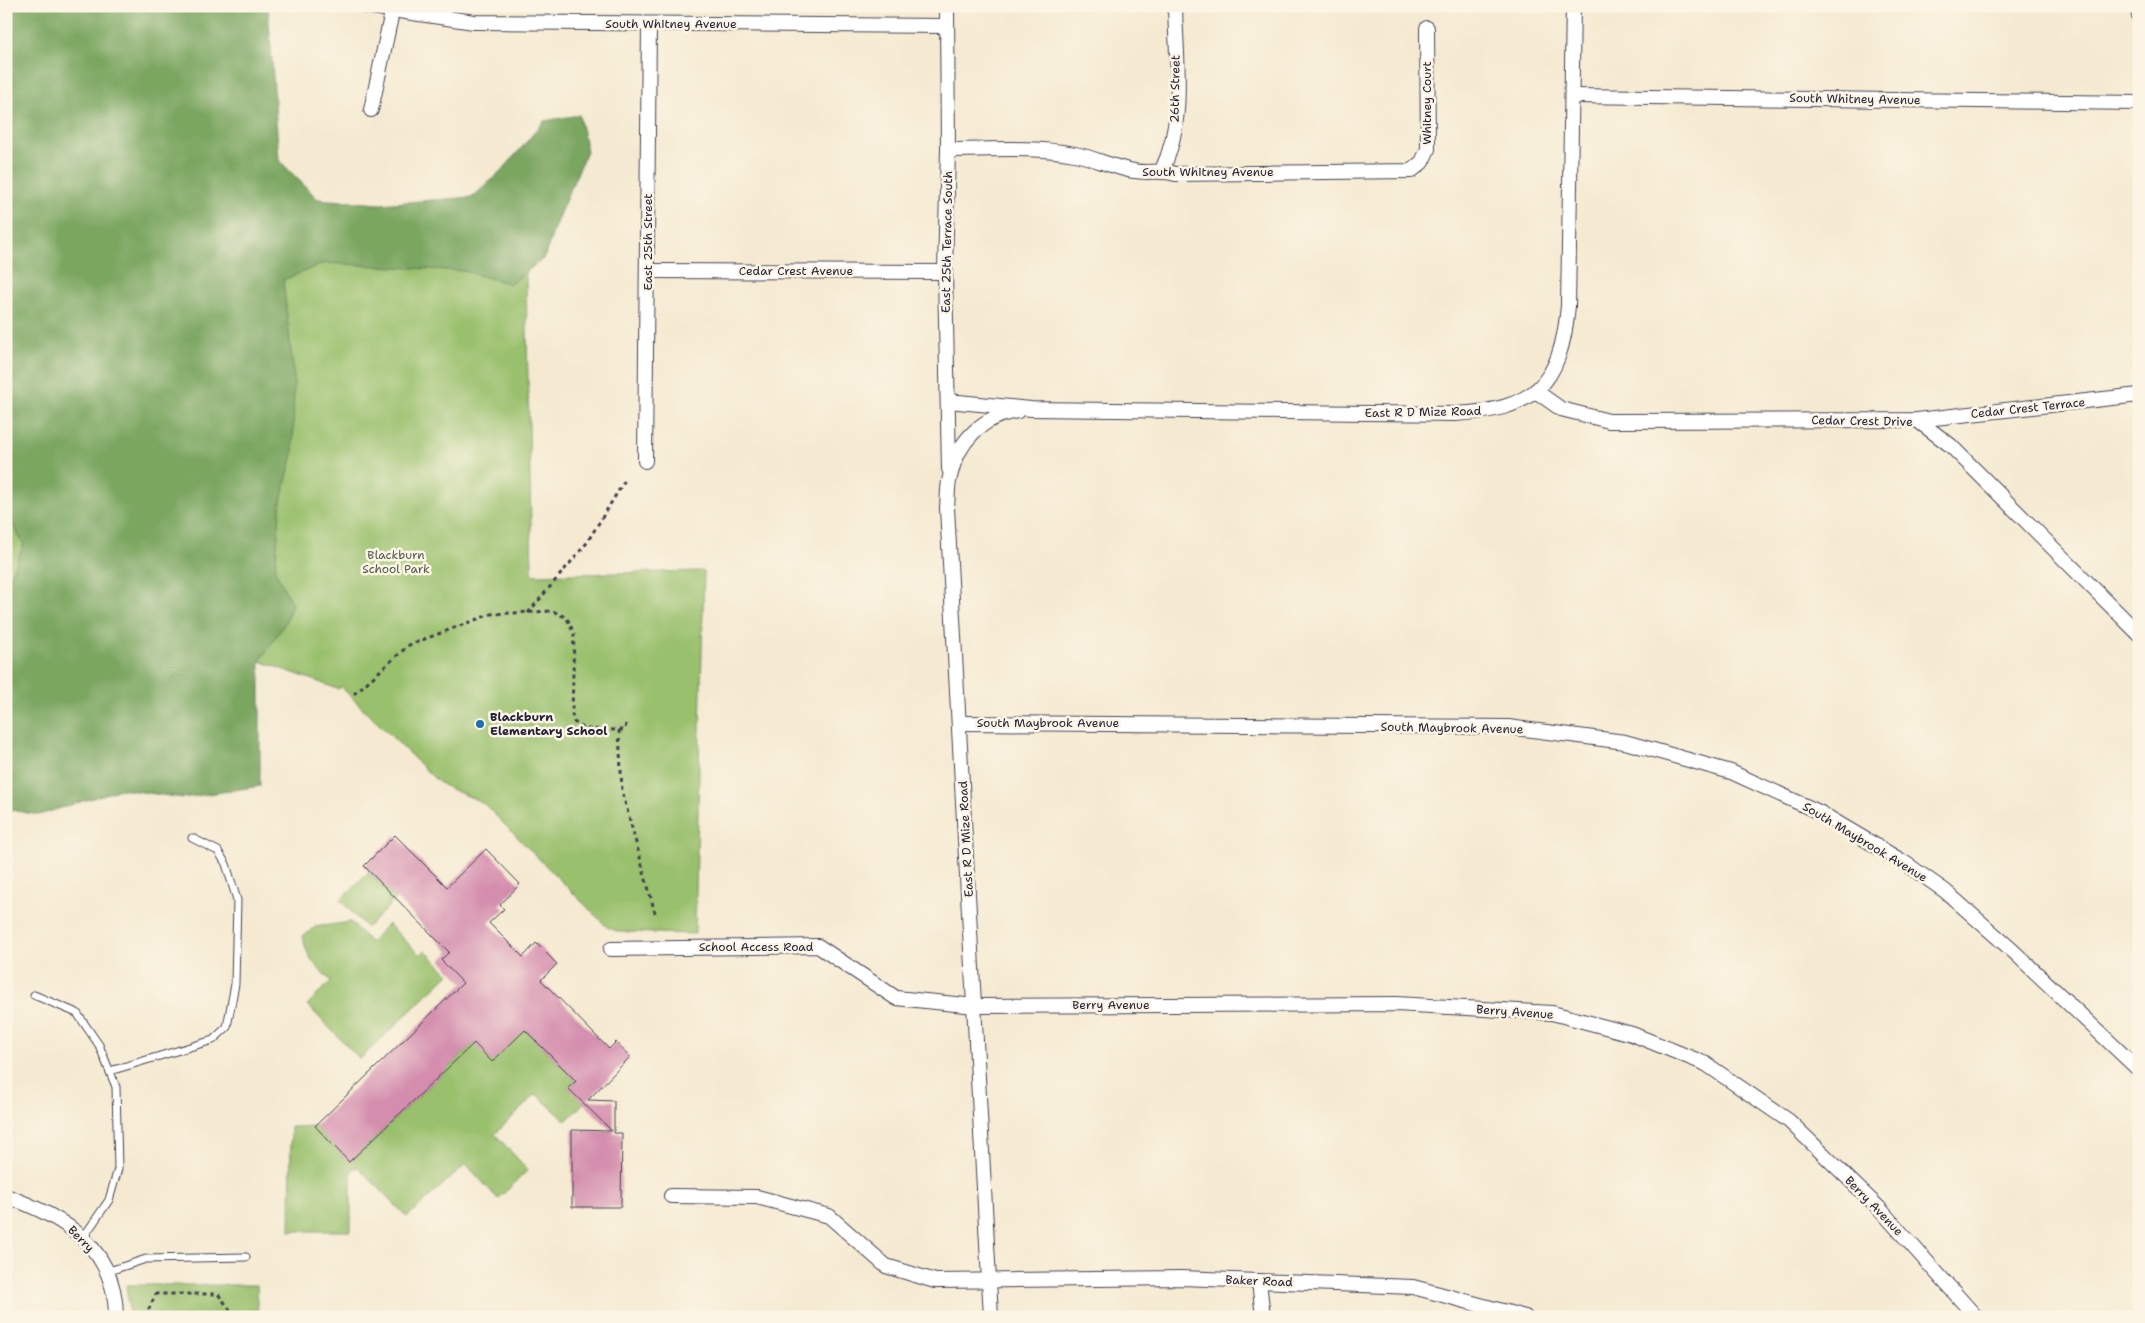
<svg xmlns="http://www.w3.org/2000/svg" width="2145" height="1323" font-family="'Shantell Sans',sans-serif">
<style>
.green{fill:#99c06c;stroke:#5e7154}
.forest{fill:#7aa660;stroke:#4e644e}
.building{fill:#d48dad}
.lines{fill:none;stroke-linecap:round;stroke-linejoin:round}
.lane-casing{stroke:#424052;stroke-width:9}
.street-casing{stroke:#424052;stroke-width:16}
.path{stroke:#424052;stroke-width:3;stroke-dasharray:4 4;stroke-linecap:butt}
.lane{stroke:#fff;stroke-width:7}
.street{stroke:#fff;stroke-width:14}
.poi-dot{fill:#1f6fb2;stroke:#fcf5e5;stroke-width:2}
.labels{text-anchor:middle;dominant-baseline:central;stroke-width:5;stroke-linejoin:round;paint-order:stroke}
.street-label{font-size:12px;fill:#22223b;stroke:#fcf5e5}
.park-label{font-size:12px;fill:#4c594c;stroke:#fcf5e5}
.poi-label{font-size:12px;font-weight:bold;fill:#22223b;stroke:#fcf5e5;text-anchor:start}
</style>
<rect width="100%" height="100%" fill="#fcf5e5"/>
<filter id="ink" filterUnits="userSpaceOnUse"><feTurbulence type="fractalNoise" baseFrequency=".02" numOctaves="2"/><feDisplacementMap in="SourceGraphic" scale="10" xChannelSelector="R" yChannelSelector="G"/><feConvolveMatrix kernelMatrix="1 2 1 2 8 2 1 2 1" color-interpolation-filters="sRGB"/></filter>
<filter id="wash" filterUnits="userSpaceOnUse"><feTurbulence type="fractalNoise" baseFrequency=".0096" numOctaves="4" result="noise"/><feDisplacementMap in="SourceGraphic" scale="20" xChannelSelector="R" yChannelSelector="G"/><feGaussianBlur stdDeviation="1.12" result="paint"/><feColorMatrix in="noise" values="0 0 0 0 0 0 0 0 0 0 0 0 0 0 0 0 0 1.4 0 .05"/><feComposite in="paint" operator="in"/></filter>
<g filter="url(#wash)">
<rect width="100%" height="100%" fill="#f5ead1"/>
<!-- green -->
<g class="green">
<path d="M 525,231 L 532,575 L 704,571 L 695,934 L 619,932 L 607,927 L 484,804 C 468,794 451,792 436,780 L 341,687 L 338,689 L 260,661 L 261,241 Z"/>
<polygon points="6,512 24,545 6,585"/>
<polygon points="369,871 396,899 367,928 340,900"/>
<path d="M 351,922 L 370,942 L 388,924 L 420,955 L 425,950 L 449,974 L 360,1059 L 307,1005 L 331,981 C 317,968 305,956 303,936 L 315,927 Z"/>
<polygon points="493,998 576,1081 584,1103 566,1121 536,1094 495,1134 528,1170 498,1199 466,1164 407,1217 358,1167 351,1170 351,1231 290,1231 291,1127 315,1126 350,1162 474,1043 492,1062"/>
<polygon points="126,1285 257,1285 258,1317 130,1317"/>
</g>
<!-- forest -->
<polygon class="forest" points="6,6 268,6 279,160 318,199 380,204 473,197 506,166 544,121 579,115 587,151 560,213 544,258 511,284 464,271 325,263 283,280 294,378 293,454 281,501 275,570 292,605 285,623 260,661 260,786 183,798 121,789 39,815 6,809 6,585 24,545 6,512"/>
<g id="blocks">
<!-- building -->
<polygon class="building" points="395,835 447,887 486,849 520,884 500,905 504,909 489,923 523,957 536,943 557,964 541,980 609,1049 616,1042 630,1057 588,1100 614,1101 614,1133 622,1133 621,1207 572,1207 572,1130 612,1131 568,1088 576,1081 525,1030 492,1062 474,1043 349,1162 315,1126 463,983 441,960 449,952 364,866"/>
</g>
</g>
<g filter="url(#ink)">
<use href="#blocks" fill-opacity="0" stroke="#424052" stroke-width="1"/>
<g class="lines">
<!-- lane casing -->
<g class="lane-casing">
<g id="lane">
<polyline points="34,995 77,1013 99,1045 116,1087 118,1169 109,1200 83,1238"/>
<polyline points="110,1071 213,1040 227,1027 235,984 237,900 226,864 218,851 192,838"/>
<polyline points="106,1272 146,1259 246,1257"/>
</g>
</g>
<!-- street casing -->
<g class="street-casing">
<g id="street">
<polyline points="365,6 474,22 947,26"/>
<polyline points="947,6 948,150 945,272 949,469"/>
<polyline points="2137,6 2139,16"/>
<polyline points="1572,96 2139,103"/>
<polyline points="371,110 392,12"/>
<path d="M 948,150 C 989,150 1033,146 1075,154 C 1095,158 1114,168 1134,171 C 1149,174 1161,169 1175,174 L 1411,171 L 1422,162 L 1428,149 L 1427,28"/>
<path d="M 1162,170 C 1186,120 1176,60 1175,6"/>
<polyline points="648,271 945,272"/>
<polyline points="1537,392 1561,409 1609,421 1917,420 2139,395"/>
<path d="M 948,401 L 1031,409 L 1455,414 C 1533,410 1561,386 1568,306 L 1573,6"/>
<polyline points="1917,420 1950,445 2139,634"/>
<polyline points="645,461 649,24"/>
<polyline points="959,723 1508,727 1625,742 1731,772 1819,812 1905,863 1945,891 2013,951 2139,1070"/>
<polyline points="611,949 818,946 896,998 975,1006 1396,1004 1552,1013 1632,1034 1706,1064 1789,1121 1879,1208 1976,1317"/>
<path d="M 6,1196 C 64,1217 116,1247 116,1317"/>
<polyline points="671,1196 757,1197 829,1216 886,1266 935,1281 1181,1278 1413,1287 1525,1317"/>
<polyline points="1259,1281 1263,1317"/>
<path d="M 991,1317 L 947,508 C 948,498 947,487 950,477 C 957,442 982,416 1018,411"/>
</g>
</g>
<!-- path -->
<g class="path">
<polyline points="528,613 586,544 625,480"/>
<polyline points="354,694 409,645 491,614 553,611 567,618 574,634 572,714 574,722 584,729 619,730 622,791 655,913"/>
<polyline points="619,730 625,730 626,723"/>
<polyline points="145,1317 156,1294 218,1294 231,1311 231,1317"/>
</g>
<!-- lane -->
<use href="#lane" class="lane"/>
<!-- street -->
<use href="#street" class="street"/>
</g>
</g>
<!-- markers -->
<circle class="poi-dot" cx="480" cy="724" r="5"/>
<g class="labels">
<!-- street labels -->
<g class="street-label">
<text x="671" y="24">South Whitney Avenue</text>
<text transform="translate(1175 89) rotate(-89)">26th Street</text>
<text transform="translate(1855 99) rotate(1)">South Whitney Avenue</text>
<text transform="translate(1427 103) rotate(-90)">Whitney Court</text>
<text x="1208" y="172">South Whitney Avenue</text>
<text transform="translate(648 242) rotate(-90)">East 25th Street</text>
<text transform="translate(947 242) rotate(-89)">East 25th Terrace South</text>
<text x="796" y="271">Cedar Crest Avenue</text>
<text transform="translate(2028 408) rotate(-6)">Cedar Crest Terrace</text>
<text transform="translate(1423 412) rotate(-1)">East R D Mize Road</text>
<text transform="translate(1862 421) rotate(1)">Cedar Crest Drive</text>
<text x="1048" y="723">South Maybrook Avenue</text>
<text transform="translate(1452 728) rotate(1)">South Maybrook Avenue</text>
<text transform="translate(966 839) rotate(-93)">East R D Mize Road</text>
<text transform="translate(1865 842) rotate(31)">South Maybrook Avenue</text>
<text x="756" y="947">School Access Road</text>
<text x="1111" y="1005">Berry Avenue</text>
<text transform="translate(1515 1012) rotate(4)">Berry Avenue</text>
<text transform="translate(1874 1206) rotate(46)">Berry Avenue</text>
<text transform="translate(81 1239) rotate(45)">Berry</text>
<text transform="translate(1259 1281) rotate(2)">Baker Road</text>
</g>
<!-- park labels -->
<g class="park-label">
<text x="396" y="555">Blackburn<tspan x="396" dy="14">School Park</tspan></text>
</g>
<!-- poi labels -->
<g class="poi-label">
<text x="490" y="717">Blackburn<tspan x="490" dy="14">Elementary School</tspan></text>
</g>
</g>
<!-- margin -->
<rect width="2145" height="1323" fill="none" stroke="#fcf5e5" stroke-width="25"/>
</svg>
